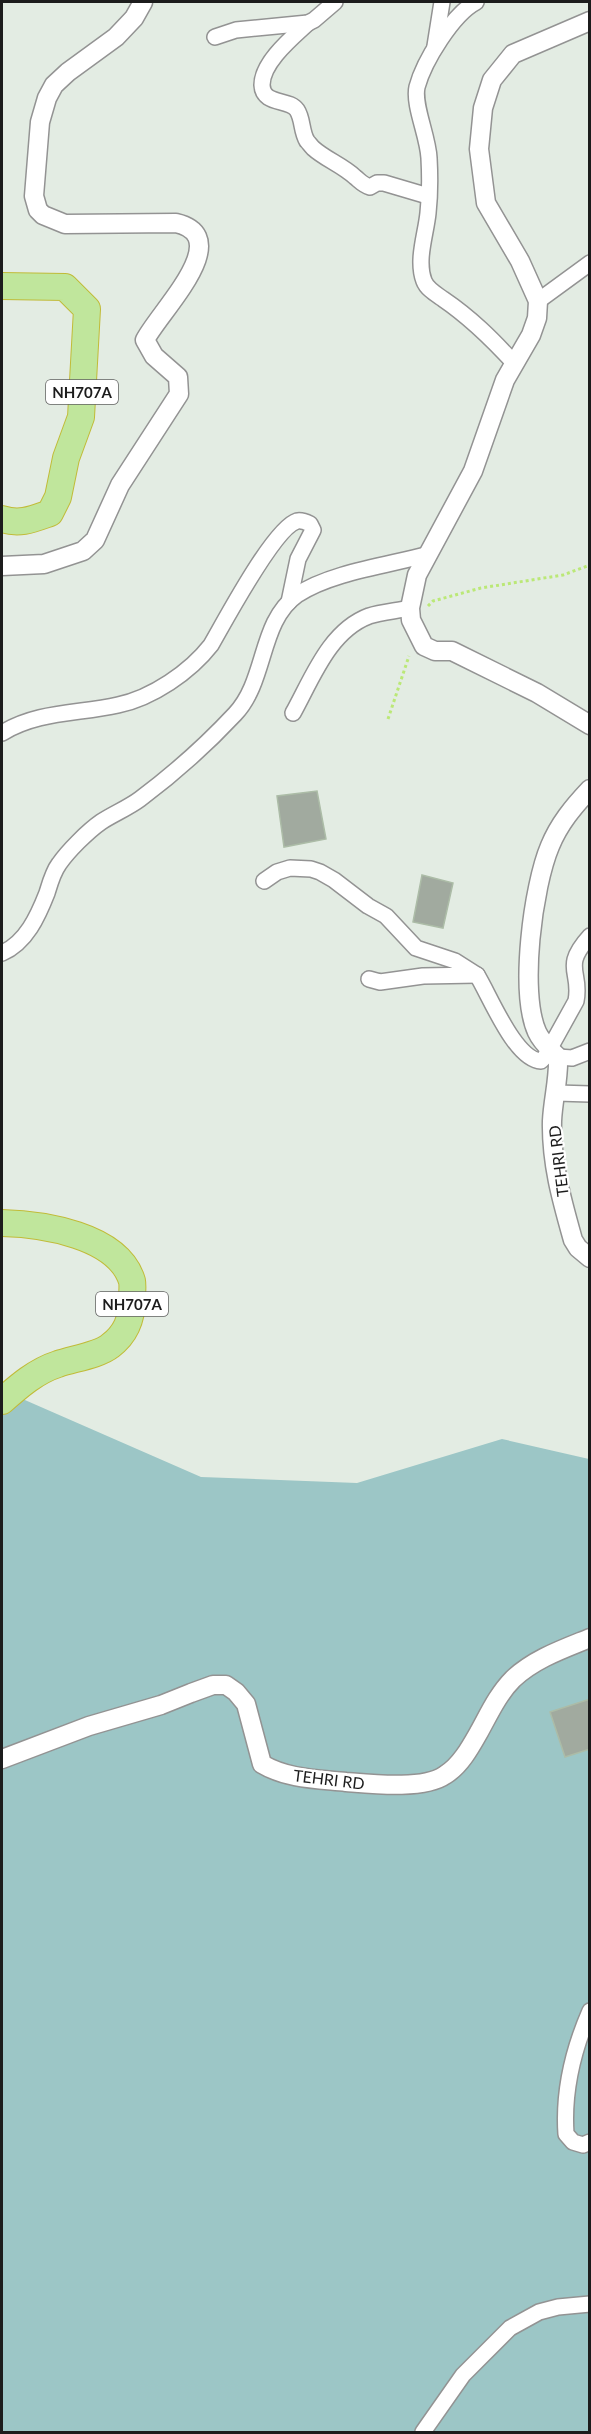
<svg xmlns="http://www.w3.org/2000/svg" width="591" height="2434" font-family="Lato,sans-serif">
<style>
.forest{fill:#9cc6c6}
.building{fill:#a1aa9f;stroke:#acbca7;stroke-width:1.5}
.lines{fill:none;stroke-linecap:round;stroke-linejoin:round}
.minor-casing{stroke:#939393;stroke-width:18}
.tertiary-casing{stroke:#939393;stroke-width:21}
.trunk-casing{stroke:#c1bb38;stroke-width:28}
.path{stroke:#bbe877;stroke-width:3;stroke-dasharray:3 3;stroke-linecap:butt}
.minor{stroke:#fff;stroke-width:15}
.tertiary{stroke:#fff;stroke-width:18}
.trunk{stroke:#c0e69c;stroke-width:26}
.labels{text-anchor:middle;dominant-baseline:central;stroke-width:4.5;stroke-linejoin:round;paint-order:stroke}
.shield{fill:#fff;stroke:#606060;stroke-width:1.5}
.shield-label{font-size:15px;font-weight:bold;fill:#1c1c1c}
.street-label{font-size:16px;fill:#1c1c1c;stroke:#fff}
</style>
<rect width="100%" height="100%" fill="#e3ece3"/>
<!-- forest -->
<polygon class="forest" points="2,1390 201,1477 357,1483 502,1439 589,1459 589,2432 2,2432"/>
<!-- building -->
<g class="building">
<polygon points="317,791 326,839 284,847 277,796"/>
<polygon points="422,875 453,883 443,928 413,922"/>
<polygon points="590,1699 590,1749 565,1757 550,1712"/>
</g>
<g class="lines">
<!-- minor casing -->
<g class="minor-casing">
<g id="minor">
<path d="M 476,2 C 453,14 424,61 417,87 C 413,105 428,136 429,158 C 430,176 430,195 428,213 C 426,234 416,260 424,281 C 427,289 436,294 443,299 C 471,318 492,339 514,363"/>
<path d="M 308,23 C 293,37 262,62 262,85 C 263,106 289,98 297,110 C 303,119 301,131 307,141 C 308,142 312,147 313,148 C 325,159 342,165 355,177 C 360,181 363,185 370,187 L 377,183 L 384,183 L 428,196"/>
<polyline points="215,37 236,30 308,23 314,20 335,2"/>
<polyline points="435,46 442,2"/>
<polyline points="538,301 590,263"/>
<path d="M 293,713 C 312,679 329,631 369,616 C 381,612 396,611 410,608"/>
<path d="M 2,733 C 38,711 78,714 118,705 C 152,698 190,672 211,645 C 225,621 274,528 297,521 C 302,520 306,522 310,524 L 313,530 L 298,559 L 289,602"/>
<path d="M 264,881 L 277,872 L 290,868 L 311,869 L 320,872 L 334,880 L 368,906 L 386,916 L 416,948 L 455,961 L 477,975 C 490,996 515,1060 541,1061 L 545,1057 L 576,1001 C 582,971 561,968 590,936"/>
<path d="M 2,953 C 26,943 38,916 47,893 C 50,883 53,872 59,864 C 68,851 88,831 101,822 C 113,814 128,808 140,799 C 172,775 207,744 235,714 C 267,680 259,622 297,595 C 329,573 388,565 426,555"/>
<polyline points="369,979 380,982 423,976 477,975"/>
<polyline points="558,1057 572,1058 590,1051"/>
<polyline points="557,1093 590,1094"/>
<path d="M 590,2011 C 573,2050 563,2091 566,2134 L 573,2142 L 583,2145 L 590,2142"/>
<polyline points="423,2432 463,2375 510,2328 539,2312 558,2307 590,2304"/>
</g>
</g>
<!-- tertiary casing -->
<g class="tertiary-casing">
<g id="tertiary">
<polyline points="590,21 513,54 492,80 483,108 479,149 486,203 520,261 538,301 537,318 531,335 505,380 473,471 417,575 410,608 411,620 424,646 435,651 452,651 537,693 590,725"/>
<path d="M 2,566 L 44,564 L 83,551 L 95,540 L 120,485 L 179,394 L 178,377 L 154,356 L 145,340 C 159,312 237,237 176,223 L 65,224 L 43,215 L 38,210 L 34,196 L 40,122 L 47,98 L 54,85 L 68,72 L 116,37 L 134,18 L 143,2"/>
<path d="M 590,789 C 573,807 559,824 550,846 C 533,886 519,992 537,1032 C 542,1043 550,1049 558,1057 C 559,1079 553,1099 552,1121 C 551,1163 562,1201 573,1240 L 578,1248 L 590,1258"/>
<path d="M 2,1759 L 89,1726 L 161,1705 L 191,1693 L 213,1685 L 226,1685 L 236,1692 L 246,1704 L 262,1764 C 287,1779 318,1779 346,1782 C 371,1784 424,1790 445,1775 C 460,1766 470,1748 479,1732 C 489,1714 498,1694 513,1679 C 534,1659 563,1649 590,1638"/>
</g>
</g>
<!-- trunk casing -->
<g class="trunk-casing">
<g id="trunk">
<path d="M 2,286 L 65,287 L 87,309 L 81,417 L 66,458 L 58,497 L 50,513 C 33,519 20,525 2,519"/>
<path d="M 2,1223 C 42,1224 118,1235 132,1281 C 133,1286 132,1293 132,1299 C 132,1319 126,1334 110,1346 C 99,1355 72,1359 58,1364 C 36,1371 19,1386 2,1401"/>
</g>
</g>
<!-- path -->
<g class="path">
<polyline points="428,606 433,601 481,588 563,575 590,565"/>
<polyline points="388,719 409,656"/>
</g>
<!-- minor -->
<use href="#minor" class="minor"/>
<!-- tertiary -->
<use href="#tertiary" class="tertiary"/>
<!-- trunk -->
<use href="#trunk" class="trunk"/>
</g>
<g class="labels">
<!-- shield labels -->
<g class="shield">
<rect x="46" y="380" width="72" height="24" rx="4.5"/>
<rect x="96" y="1292" width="72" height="24" rx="4.5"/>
</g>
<g class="shield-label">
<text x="82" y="392">NH707A</text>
<text x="132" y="1304">NH707A</text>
</g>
<!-- street labels -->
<g class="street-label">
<text transform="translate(558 1161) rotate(-97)">TEHRI RD</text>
<text transform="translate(329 1779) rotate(7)">TEHRI RD</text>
</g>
</g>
<!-- border -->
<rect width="591" height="2434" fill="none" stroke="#1c1c1c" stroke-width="6"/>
</svg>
